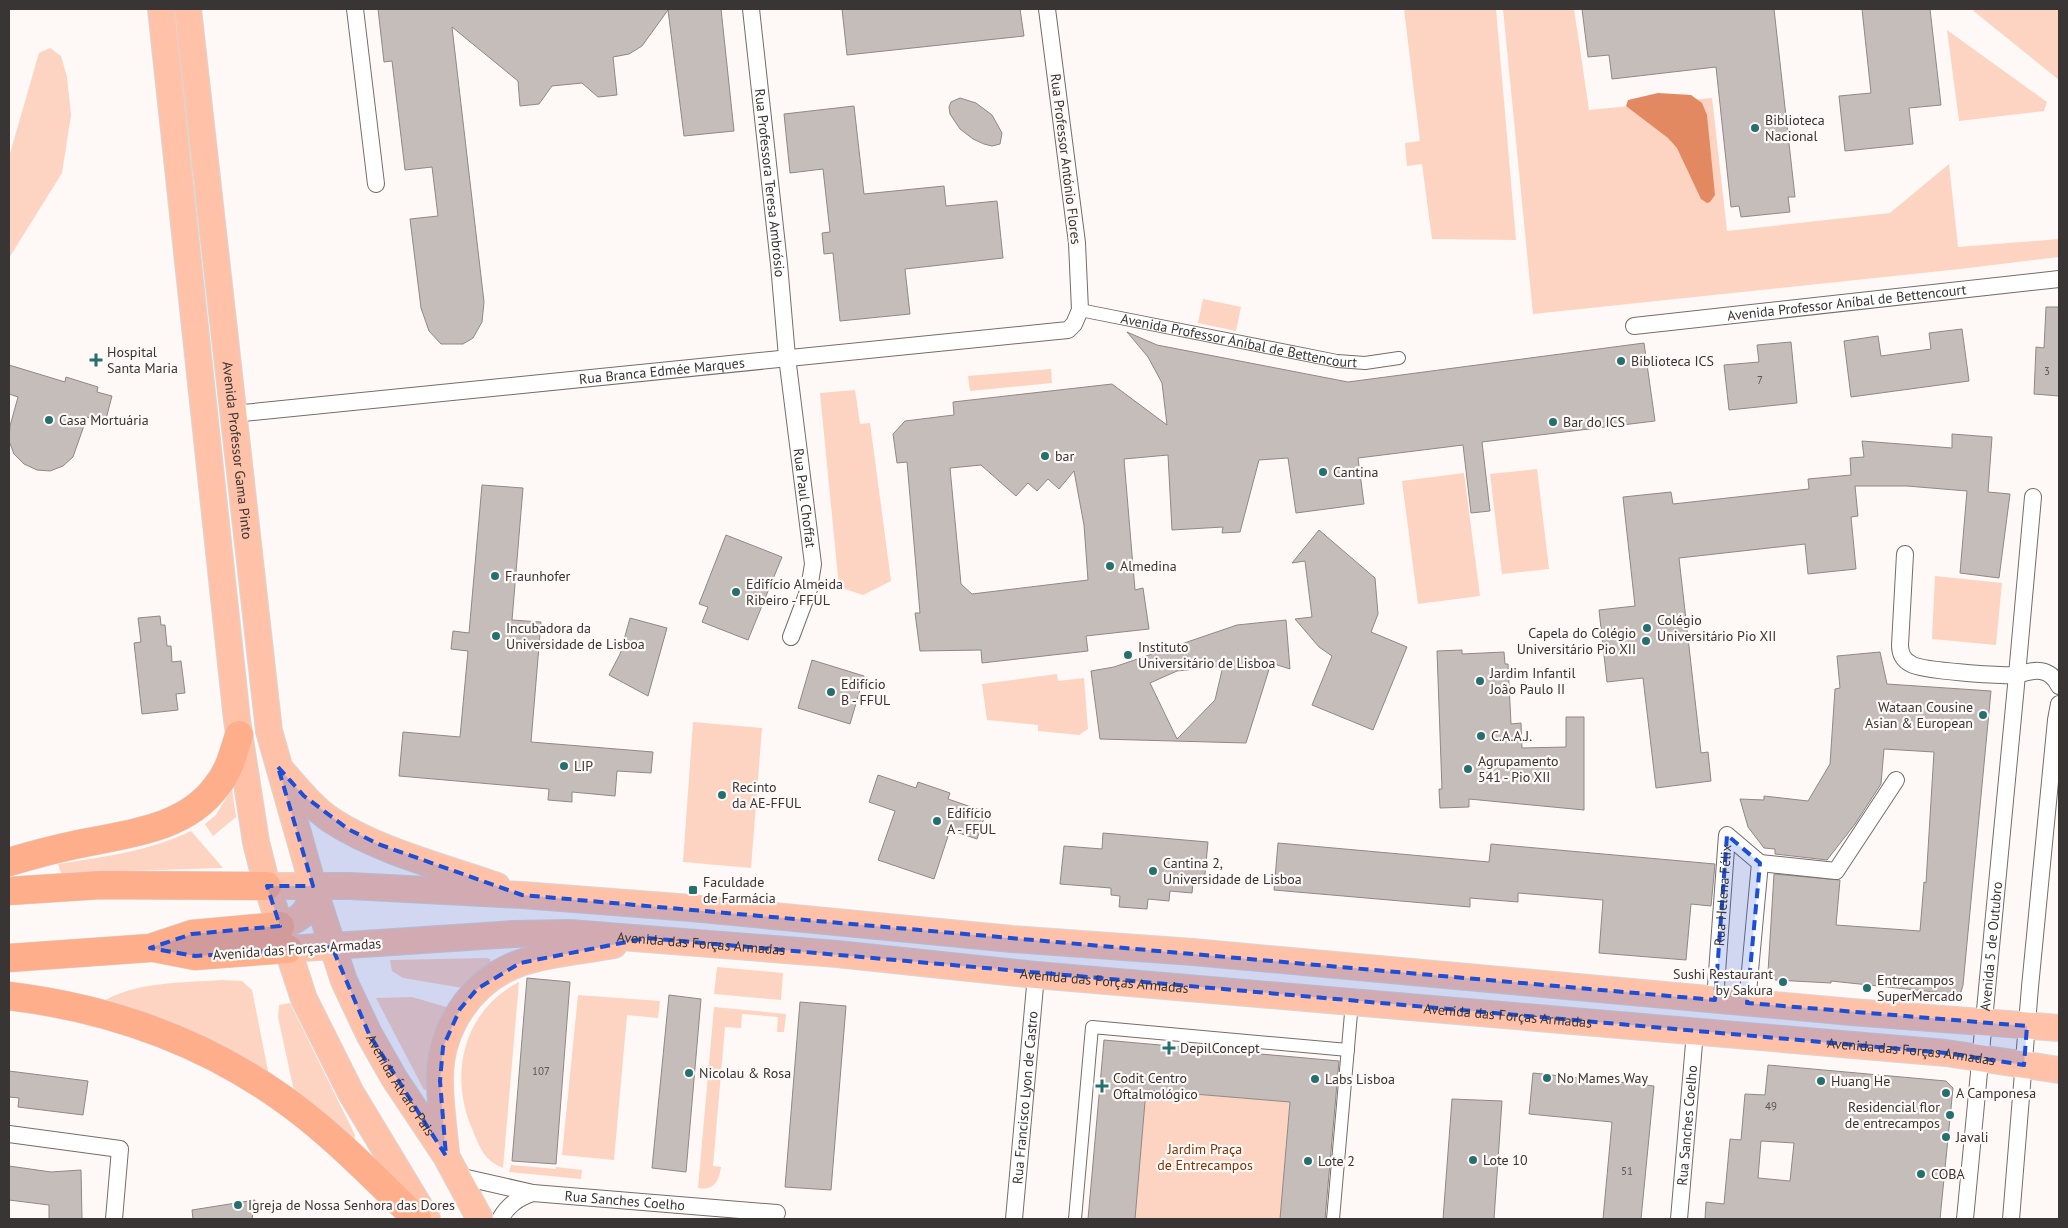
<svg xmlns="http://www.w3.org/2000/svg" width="2068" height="1228" font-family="'PT Sans',sans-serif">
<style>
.green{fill:#fdd3c1}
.water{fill:#e28962}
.building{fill:#c5bdba;stroke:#8f8885;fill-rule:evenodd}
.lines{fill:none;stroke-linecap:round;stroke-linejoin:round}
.pedestrian-casing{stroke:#746d6a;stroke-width:14}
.minor-casing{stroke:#746d6a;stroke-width:18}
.primary-casing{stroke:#d7d7d6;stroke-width:28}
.trunk-casing{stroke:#d7d7d6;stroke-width:29}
.pedestrian{stroke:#fff;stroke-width:12}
.minor{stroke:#fff;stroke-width:16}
.primary{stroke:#ffc2a9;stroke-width:26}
.trunk{stroke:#ffae8c;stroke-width:28}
.marked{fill:#1d4ed8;fill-opacity:0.2;stroke:#1d4ed8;stroke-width:4;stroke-dasharray:10 6;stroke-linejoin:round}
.poi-dot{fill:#25706f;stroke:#fef9f7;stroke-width:2}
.labels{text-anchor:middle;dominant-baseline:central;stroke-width:4.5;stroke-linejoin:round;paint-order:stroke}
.number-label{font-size:11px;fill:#5b5756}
.poi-label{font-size:14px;fill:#383534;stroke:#fef9f7;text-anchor:start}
.street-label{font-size:14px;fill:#383534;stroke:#fef9f7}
.park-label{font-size:14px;fill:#823203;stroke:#fef9f7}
</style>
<rect width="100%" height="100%" fill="#fef9f7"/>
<!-- green -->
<g class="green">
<polygon points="1404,9 1496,9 1516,240 1432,239 1422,164 1407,166 1405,143 1420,141"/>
<polygon points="1503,9 1574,9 1589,110 1712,98 1727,231 1890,213 1949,164 1958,247 2059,239 2059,257 1960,269 1533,314"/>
<polygon points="1971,9 2059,9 2059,80"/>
<polygon points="1947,30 2047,102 2044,111 1959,121"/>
<polygon points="50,48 61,56 67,77 71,115 62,173 9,258 9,157 39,53"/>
<polygon points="1203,299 1241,307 1236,331 1198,323"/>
<polygon points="1051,369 1052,383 970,391 968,376"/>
<polygon points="855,390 860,424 870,423 891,581 863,595 839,587 820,393"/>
<polygon points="1537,469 1549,569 1502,574 1490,474"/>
<polygon points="1464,473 1480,596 1418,604 1402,481"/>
<polygon points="1935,576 2002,583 1996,645 1932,639"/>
<polygon points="1057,674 1058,681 1084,678 1088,729 1079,735 1038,731 1038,725 987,720 982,684"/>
<polygon points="693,722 762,728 751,868 683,862"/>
<polygon points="232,788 236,817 213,836 205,824 216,815"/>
<path d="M 191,831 L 223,868 L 61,873 L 58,864 C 102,857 151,851 191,831 Z"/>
<polygon points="487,958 490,959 491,964 463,988 403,978 392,971 390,960"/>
<polygon points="717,967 783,973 781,1000 714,994"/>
<path d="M 222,980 L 242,981 L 252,990 L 269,1076 L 100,1003 C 136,981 182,983 222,980 Z"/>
<path d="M 519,982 L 503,1168 C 484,1160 480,1148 473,1131 C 448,1075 463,1011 519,982 Z"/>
<polygon points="578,995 660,1001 658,1018 627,1015 614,1160 562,1155"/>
<polygon points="412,997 450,1008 427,1089 424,1090 376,998"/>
<polygon points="290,1003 355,1135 354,1139 351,1139 294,1091 278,1017 279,1005"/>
<path d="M 714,1007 L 786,1014 L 784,1032 L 777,1032 L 778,1017 L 742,1014 L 741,1028 L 725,1027 L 713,1166 L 721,1167 C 719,1181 714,1191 698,1188 Z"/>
<polygon points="1146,1090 1290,1102 1280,1219 1135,1219"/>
<polygon points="511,1165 556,1169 556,1167 582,1170 581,1179 509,1172"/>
</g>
<!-- water -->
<polygon class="water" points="1658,93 1691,95 1702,103 1707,115 1715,195 1710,202 1707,203 1701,199 1677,148 1668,138 1626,106 1628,100"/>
<!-- building -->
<g class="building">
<polygon points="378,9 721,9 734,131 684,136 668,10 642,46 629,54 613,57 617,95 598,97 582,83 552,86 539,104 520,106 518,81 452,27 484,302 482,322 473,338 463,344 441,344 429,331 421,308 410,219 438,216 432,167 405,170 392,61 384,62"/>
<polygon points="842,9 1020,9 1024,36 847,55"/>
<polygon points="1582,9 1774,9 1795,197 1788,197 1790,212 1741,217 1739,206 1731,207 1716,67 1612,79 1609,55 1588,57"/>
<polygon points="1862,9 1930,9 1941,105 1909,108 1913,144 1845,151 1839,96 1871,93"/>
<polygon points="960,98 976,103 992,115 1002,133 1000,144 992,146 984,144 973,139 960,129 950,114 949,107 951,102"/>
<polygon points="854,106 864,194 944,186 946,206 997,201 1003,258 905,269 910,314 840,321 833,253 824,254 822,233 830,232 823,169 790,173 784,114"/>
<polygon points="2046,307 2059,307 2059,396 2034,394 2036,347 2044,348"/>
<polygon points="1962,329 1969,381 1851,397 1844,341 1878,336 1881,356 1931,349 1929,333"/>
<path d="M 1127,332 L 1157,345 L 1348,382 L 1644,343 L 1655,421 L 1482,442 L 1490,511 L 1471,513 L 1463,445 L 1358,458 L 1364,504 L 1296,513 L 1288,458 L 1259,460 L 1240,532 L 1222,533 L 1223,527 L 1172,530 L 1168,455 L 1124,459 L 1135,590 L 1143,588 L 1149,629 L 1086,636 L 1088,651 L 982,663 L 981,650 L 920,651 L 915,613 L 920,613 L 907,462 L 897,463 L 893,434 L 905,421 L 954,415 L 953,402 L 1112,384 L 1167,425 L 1162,383 L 1148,357 ZM 981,465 L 1016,496 L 1028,483 L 1037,491 L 1048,479 L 1059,489 L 1074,471 L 1084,525 L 1088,580 L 972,594 L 961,584 L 950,468 Z"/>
<polygon points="1791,342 1797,403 1729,410 1724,365 1759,362 1757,345"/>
<polygon points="9,365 65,382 66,377 98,387 97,392 112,396 105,423 87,417 73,457 63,466 50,471 37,470 24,464 14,454 9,441 10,426 18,397 9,394"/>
<polygon points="1952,434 1992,437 1988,492 2010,494 1999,578 1960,573 1967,491 1907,486 1855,486 1858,516 1851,517 1856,569 1808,574 1805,544 1679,558 1701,753 1708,752 1711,781 1656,788 1643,678 1607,682 1599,610 1635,606 1623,497 1671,492 1673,504 1809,489 1808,479 1851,475 1850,458 1864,457 1862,441 1952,448"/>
<polygon points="482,485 523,488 512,620 541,622 531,742 653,752 651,773 617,771 615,796 572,792 572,802 548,800 549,789 399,776 403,732 460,737 468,651 451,649 453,631 469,633"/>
<polygon points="1319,530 1375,578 1378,614 1371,632 1407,647 1373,730 1312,705 1332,656 1319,647 1295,619 1312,617 1305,561 1292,563"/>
<polygon points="726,535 782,557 748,640 702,622 708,607 699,604"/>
<polygon points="160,616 161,625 165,625 167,646 171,646 172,662 181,661 185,693 176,694 178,710 142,714 134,643 141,642 138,618"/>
<polygon points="630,618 667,628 648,696 609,675 620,654"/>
<path d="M 1286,620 L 1290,669 L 1271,663 L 1246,743 L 1100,739 L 1091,671 L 1114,667 L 1237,625 ZM 1223,666 L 1215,700 L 1177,739 L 1150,683 L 1177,671 Z"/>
<polygon points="1462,650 1462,654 1504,652 1505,664 1508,664 1511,724 1521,723 1522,748 1566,747 1566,717 1584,717 1584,810 1469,799 1469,807 1440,808 1439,789 1442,789 1437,651"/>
<polygon points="1880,652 1887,684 1991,691 1963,985 1961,992 1954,994 1831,981 1831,983 1775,980 1768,972 1774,874 1840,880 1836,925 1920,931 1924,882 1926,883 1934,752 1884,749 1881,784 1855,824 1827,860 1775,854 1775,849 1764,848 1748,827 1740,799 1764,800 1764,796 1808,801 1830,764 1835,689 1840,688 1837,656"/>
<polygon points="812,660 864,676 850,724 798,708"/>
<polygon points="878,775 916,788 918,782 950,793 948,799 986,812 977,839 950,830 934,879 878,860 895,811 869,802"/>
<polygon points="1103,833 1208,842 1204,884 1193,883 1192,893 1170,891 1169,901 1148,899 1147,909 1119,907 1120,896 1111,895 1111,888 1060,884 1064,846 1102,849"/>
<polygon points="1278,843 1489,862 1491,844 1715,864 1711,906 1691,904 1686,960 1599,953 1603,900 1518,893 1518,902 1470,898 1470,907 1274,890"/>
<polygon points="527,978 570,982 556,1164 512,1161"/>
<polygon points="669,995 701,999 686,1172 652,1168"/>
<polygon points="800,1002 846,1006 831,1190 785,1187"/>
<polygon points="1104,1040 1339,1061 1325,1219 1280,1219 1290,1102 1146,1090 1135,1219 1088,1219"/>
<path d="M 1768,1065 L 1946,1081 L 1953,1088 L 1940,1219 L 1705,1219 L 1706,1202 L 1724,1204 L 1730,1139 L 1741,1140 L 1745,1094 L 1765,1095 ZM 1761,1141 L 1794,1143 L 1790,1181 L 1758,1178 Z"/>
<polygon points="9,1071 88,1081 83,1115 18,1107 19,1098 9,1097"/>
<polygon points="1533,1073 1654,1086 1641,1219 1603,1219 1612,1122 1529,1114"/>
<polygon points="1452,1099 1502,1101 1494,1219 1443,1219"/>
<polygon points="9,1166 51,1172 81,1170 82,1219 49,1219 49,1205 9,1200"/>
<polygon points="255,1200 252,1219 193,1219 192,1210"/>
</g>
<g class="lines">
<!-- pedestrian casing -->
<g class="pedestrian-casing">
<g id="pedestrian">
<path id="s1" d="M 1080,310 L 1337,361 L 1365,363 L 1399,358"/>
<polyline points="1075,1219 1092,1027 1348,1050"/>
<polyline points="1333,1219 1352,1002"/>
</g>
</g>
<!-- minor casing -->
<g class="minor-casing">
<g id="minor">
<polyline points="355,9 376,184"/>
<path id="s2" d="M 751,9 L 779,264 L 787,357 L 813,564 L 809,589 L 791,637"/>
<path id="s3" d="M 1634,326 L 2059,279"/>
<path id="s4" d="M 233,414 L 1068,330 L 1074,324 L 1080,310 L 1077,243 L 1047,9"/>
<path d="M 1905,554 L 1900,645 C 1900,653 1903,660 1911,664 C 1922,671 2001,676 2017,675 L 2033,497"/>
<polyline points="1760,863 1836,871 1896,780"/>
<path id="s5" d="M 1715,1000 L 1727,835 L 1760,863 L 1747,1003"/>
<polyline points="9,1134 120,1149 114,1219"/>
<path id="s6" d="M 458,1176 L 533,1193 L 777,1213"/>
<path d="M 500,1219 C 508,1205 518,1198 533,1193"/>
<path id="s7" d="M 1014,1219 L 1036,975"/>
<path id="s8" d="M 1679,1219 L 1695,1032"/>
<path id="s9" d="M 1965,1219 L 2017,675 C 2034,669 2050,667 2059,686"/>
<polyline points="2011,1219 2030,987 2056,720 2059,704"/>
</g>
</g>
<!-- primary casing -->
<g class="primary-casing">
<g id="primary">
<polyline points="161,9 237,720 256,842 267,886 304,999 351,1093 427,1219"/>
<path id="s10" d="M 188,9 L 269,731 L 313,886 L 344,981 L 369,1034 L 394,1078 L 446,1156 L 480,1219"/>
<path d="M 282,771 C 297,788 312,807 331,820 C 378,851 443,867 497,886"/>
<polyline points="267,886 350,886 522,895 691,908 1012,939 1193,952 1852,1012 2059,1028"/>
<path d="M 280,926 C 303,920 311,909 313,886"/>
<path id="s11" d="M 288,949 L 514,934 L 570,933 L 837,954 L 1036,975 L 1946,1053 L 2059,1070"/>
<path d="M 446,1153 C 444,1130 440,1105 440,1081 C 439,1029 471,981 520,963 C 550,953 583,951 614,945"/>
</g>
</g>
<!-- trunk casing -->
<g class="trunk-casing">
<g id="trunk">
<path d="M 9,862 C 32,855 55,849 79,844 C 127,834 185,829 216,787 C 229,772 233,754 239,735"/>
<polyline points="9,891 101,885 267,886"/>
<polyline points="154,948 195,956 288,949"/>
<polyline points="9,958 150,948 192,934 280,926"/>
<path d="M 9,996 C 106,1008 198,1039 279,1096 C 330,1131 373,1177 417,1219"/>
</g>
</g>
<!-- pedestrian -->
<use href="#pedestrian" class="pedestrian"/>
<!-- minor -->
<use href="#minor" class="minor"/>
<!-- primary -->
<use href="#primary" class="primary"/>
<!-- trunk -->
<use href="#trunk" class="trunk"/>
</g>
<!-- marked area -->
<path class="marked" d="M 278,767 L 304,796 L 348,829 L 378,844 L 522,895 L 1715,1000 L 1727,835 L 1760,863 L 1747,1003 L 2027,1026 L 2024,1065 L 1946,1053 L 647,938 L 520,963 L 477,989 L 460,1009 L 443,1047 L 440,1081 L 446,1156 L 369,1034 L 332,947 L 195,956 L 150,948 L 192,934 L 280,926 L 267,886 L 313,886 Z"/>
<!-- markers -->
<g class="poi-dot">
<circle cx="1755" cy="128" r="5"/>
<path d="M93.5 352.5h5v5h5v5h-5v5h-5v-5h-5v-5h5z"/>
<circle cx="1621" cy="361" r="5"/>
<circle cx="49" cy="420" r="5"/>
<circle cx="1553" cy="422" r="5"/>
<circle cx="1045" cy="456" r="5"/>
<circle cx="1323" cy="472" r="5"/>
<circle cx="1110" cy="566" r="5"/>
<circle cx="495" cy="576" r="5"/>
<circle cx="736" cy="592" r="5"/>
<circle cx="1647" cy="628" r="5"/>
<circle cx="496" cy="636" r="5"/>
<circle cx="1646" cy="641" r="5"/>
<circle cx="1128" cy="655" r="5"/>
<circle cx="1480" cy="681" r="5"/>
<circle cx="831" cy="692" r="5"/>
<circle cx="1983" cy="715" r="5"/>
<circle cx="1481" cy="736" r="5"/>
<circle cx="564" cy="766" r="5"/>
<circle cx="1468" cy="769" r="5"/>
<circle cx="722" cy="795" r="5"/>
<circle cx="937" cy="821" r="5"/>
<circle cx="1153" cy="871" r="5"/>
<rect x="688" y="885" width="10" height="10" rx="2.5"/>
<circle cx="1783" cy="982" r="5"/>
<circle cx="1867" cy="988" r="5"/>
<path d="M1166.5 1040.5h5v5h5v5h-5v5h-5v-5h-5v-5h5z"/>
<circle cx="689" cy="1073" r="5"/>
<circle cx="1547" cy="1078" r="5"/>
<circle cx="1315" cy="1079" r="5"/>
<circle cx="1821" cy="1081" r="5"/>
<path d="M1099.5 1078.5h5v5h5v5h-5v5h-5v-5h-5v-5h5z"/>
<circle cx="1946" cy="1093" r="5"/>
<circle cx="1950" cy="1115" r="5"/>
<circle cx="1946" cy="1137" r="5"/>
<circle cx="1473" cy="1160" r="5"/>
<circle cx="1308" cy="1161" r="5"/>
<circle cx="1921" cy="1174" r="5"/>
<circle cx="238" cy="1205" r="5"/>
</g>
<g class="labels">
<!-- number labels -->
<g class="number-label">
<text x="2047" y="371">3</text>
<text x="1760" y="380">7</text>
<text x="541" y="1071">107</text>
<text x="1771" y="1106">49</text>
<text x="1627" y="1171">51</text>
</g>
<!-- poi labels -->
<g class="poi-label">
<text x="1765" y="120">Biblioteca<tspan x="1765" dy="16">Nacional</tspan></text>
<text x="107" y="352">Hospital<tspan x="107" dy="16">Santa Maria</tspan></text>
<text x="1631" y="361">Biblioteca ICS</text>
<text x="59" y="420">Casa Mortuária</text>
<text x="1563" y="422">Bar do ICS</text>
<text x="1055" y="456">bar</text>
<text x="1333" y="472">Cantina</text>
<text x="1120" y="566">Almedina</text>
<text x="505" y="576">Fraunhofer</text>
<text x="746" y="584">Edifício Almeida<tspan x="746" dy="16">Ribeiro - FFUL</tspan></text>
<text x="1657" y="620">Colégio<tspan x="1657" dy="16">Universitário Pio XII</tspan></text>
<text x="506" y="628">Incubadora da<tspan x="506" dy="16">Universidade de Lisboa</tspan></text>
<text x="1636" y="633" text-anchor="end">Capela do Colégio<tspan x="1636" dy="16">Universitário Pio XII</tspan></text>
<text x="1138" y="647">Instituto<tspan x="1138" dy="16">Universitário de Lisboa</tspan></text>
<text x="1490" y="673">Jardim Infantil<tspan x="1490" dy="16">João Paulo II</tspan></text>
<text x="841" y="684">Edifício<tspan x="841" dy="16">B - FFUL</tspan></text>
<text x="1973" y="707" text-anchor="end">Wataan Cousine<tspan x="1973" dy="16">Asian &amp; European</tspan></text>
<text x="1491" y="736">C.A.A.J.</text>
<text x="1478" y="761">Agrupamento<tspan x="1478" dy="16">541 - Pio XII</tspan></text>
<text x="574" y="766">LIP</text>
<text x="732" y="787">Recinto<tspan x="732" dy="16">da AE-FFUL</tspan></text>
<text x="947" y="813">Edifício<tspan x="947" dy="16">A - FFUL</tspan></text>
<text x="1163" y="863">Cantina 2,<tspan x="1163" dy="16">Universidade de Lisboa</tspan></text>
<text x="703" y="882">Faculdade<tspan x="703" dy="16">de Farmácia</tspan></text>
<text x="1773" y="974" text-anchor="end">Sushi Restaurant<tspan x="1773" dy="16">by Sakura</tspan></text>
<text x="1877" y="980">Entrecampos<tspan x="1877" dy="16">SuperMercado</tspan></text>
<text x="1180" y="1048">DepilConcept</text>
<text x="699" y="1073">Nicolau &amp; Rosa</text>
<text x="1113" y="1078">Codit Centro<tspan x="1113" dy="16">Oftalmológico</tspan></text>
<text x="1557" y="1078">No Mames Way</text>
<text x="1325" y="1079">Labs Lisboa</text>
<text x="1831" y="1081">Huang He</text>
<text x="1956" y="1093">A Camponesa</text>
<text x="1940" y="1107" text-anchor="end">Residencial flor<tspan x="1940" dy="16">de entrecampos</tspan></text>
<text x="1956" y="1137">Javali</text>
<text x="1483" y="1160">Lote 10</text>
<text x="1318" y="1161">Lote 2</text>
<text x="1931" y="1174">COBA</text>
<text x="248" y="1205">Igreja de Nossa Senhora das Dores</text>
</g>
<!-- street labels -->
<g class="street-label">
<text transform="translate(1066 159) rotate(83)">Rua Professor António Flores</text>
<text stroke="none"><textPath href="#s2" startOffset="175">Rua Professora Teresa Ambrósio</textPath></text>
<text stroke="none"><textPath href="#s3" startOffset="214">Avenida Professor Aníbal de Bettencourt</textPath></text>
<text stroke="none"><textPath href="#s1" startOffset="162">Avenida Professor Aníbal de Bettencourt</textPath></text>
<text stroke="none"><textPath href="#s4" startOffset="431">Rua Branca Edmée Marques</textPath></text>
<text stroke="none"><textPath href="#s10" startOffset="444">Avenida Professor Gama Pinto</textPath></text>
<text stroke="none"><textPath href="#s2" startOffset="492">Rua Paul Choffat</textPath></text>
<text stroke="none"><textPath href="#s5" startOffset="105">Rua Helena Félix</textPath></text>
<text stroke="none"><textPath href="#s11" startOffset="414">Avenida das Forças Armadas</textPath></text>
<text stroke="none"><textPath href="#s9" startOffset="274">Avenida 5 de Outubro</textPath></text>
<text transform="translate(297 949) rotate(-4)">Avenida das Forças Armadas</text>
<text stroke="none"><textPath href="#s11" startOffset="819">Avenida das Forças Armadas</textPath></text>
<text stroke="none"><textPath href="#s11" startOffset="1224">Avenida das Forças Armadas</textPath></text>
<text stroke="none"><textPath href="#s11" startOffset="1629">Avenida das Forças Armadas</textPath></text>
<text stroke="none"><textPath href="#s10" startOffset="1106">Avenida Álvaro Pais</textPath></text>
<text stroke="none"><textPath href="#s7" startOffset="122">Rua Francisco Lyon de Castro</textPath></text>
<text stroke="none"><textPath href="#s8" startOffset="94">Rua Sanches Coelho</textPath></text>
<text stroke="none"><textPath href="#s6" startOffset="169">Rua Sanches Coelho</textPath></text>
</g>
<!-- park labels -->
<g class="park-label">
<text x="1205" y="1149">Jardim Praça<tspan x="1205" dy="16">de Entrecampos</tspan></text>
</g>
</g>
<!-- border -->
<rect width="2068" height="1228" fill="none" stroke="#383534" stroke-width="20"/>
</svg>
